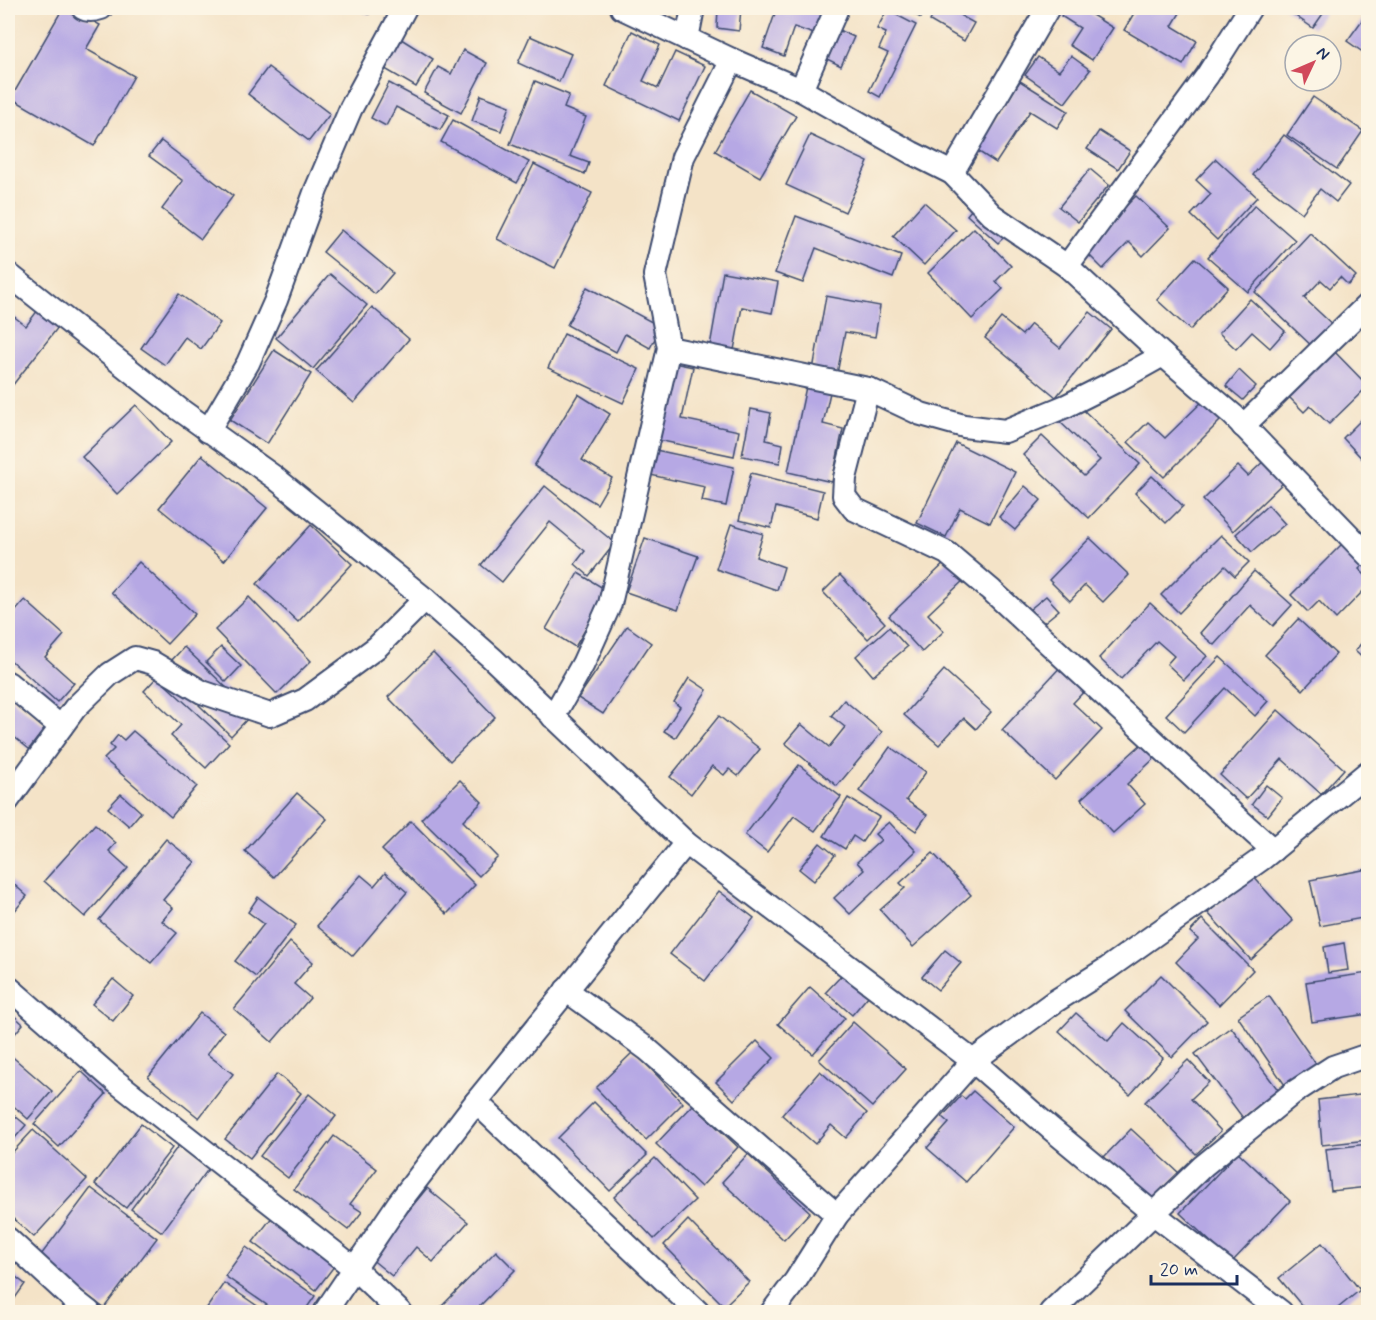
<svg xmlns="http://www.w3.org/2000/svg" width="1376" height="1320" font-family="Mynerve,sans-serif">
<style>
.building{fill:#b6a8e4}
.lines{fill:none;stroke-linecap:round;stroke-linejoin:round}
.minor-casing{stroke:#3c4a6e;stroke-width:26}
.minor{stroke:#fff;stroke-width:22}
</style>
<rect width="100%" height="100%" fill="#fcf5e5"/>
<filter id="ink" filterUnits="userSpaceOnUse"><feTurbulence type="fractalNoise" baseFrequency=".0167" numOctaves="2"/><feDisplacementMap in="SourceGraphic" scale="12" xChannelSelector="R" yChannelSelector="G"/><feConvolveMatrix kernelMatrix="1 2 1 2 8 2 1 2 1" color-interpolation-filters="sRGB"/></filter>
<filter id="wash" filterUnits="userSpaceOnUse"><feTurbulence type="fractalNoise" baseFrequency=".008" numOctaves="4" result="noise"/><feDisplacementMap in="SourceGraphic" scale="24" xChannelSelector="R" yChannelSelector="G"/><feGaussianBlur stdDeviation="1.35" result="paint"/><feColorMatrix in="noise" values="0 0 0 0 0 0 0 0 0 0 0 0 0 0 0 0 0 1.4 0 .05"/><feComposite in="paint" operator="in"/></filter>
<g filter="url(#wash)">
<rect width="100%" height="100%" fill="#f4e3c7"/>
<g id="blocks">
<!-- building -->
<g class="building">
<polygon points="63,8 70,8 100,25 86,49 134,76 94,146 11,98"/>
<polygon points="353,8 372,8 369,14"/>
<polygon points="434,8 456,8 451,17"/>
<polygon points="718,8 741,8 739,31 717,28"/>
<polygon points="777,8 827,8 817,35 794,27 784,56 763,48"/>
<polygon points="903,8 927,8 921,18"/>
<polygon points="937,8 965,8 961,16 974,23 964,41 930,21"/>
<polygon points="1066,8 1081,8 1113,28 1092,60 1069,45 1080,28 1061,16"/>
<polygon points="1137,8 1183,8 1172,26 1197,41 1183,65 1124,30"/>
<polygon points="1284,8 1327,8 1313,28"/>
<polygon points="887,10 916,25 880,97 869,91 888,53 879,49 886,33 877,29"/>
<polygon points="1368,12 1368,53 1367,55 1347,41"/>
<polygon points="838,30 854,37 841,66 825,58"/>
<polygon points="632,31 660,45 643,81 658,88 675,52 705,66 679,121 606,86"/>
<polygon points="530,36 571,54 559,82 518,63"/>
<polygon points="398,37 433,59 416,87 380,66"/>
<polygon points="463,50 487,63 461,113 424,93 438,67 451,74"/>
<polygon points="1071,56 1090,70 1065,103 1025,75 1038,57 1059,71"/>
<polygon points="268,67 330,114 309,141 248,94"/>
<polygon points="535,81 569,95 564,108 586,117 570,156 589,163 585,174 510,144"/>
<polygon points="1020,81 1068,111 1057,128 1030,111 996,163 976,150"/>
<polygon points="389,83 449,115 440,130 396,107 386,126 371,118"/>
<polygon points="750,90 796,116 760,177 715,151"/>
<polygon points="481,95 510,106 501,131 472,121"/>
<polygon points="1313,97 1363,131 1337,169 1287,135"/>
<polygon points="453,120 529,162 517,183 441,142"/>
<polygon points="1099,131 1130,151 1118,169 1087,149"/>
<polygon points="810,135 868,162 845,212 786,185"/>
<polygon points="1284,135 1349,185 1336,202 1320,189 1302,213 1253,175"/>
<polygon points="161,141 233,196 201,239 162,209 183,181 149,156"/>
<polygon points="1216,159 1257,197 1217,240 1191,215 1211,194 1196,180"/>
<polygon points="534,164 592,193 555,268 497,239"/>
<polygon points="1090,169 1109,185 1078,222 1059,207"/>
<polygon points="1136,196 1170,228 1143,256 1129,242 1103,269 1083,249"/>
<polygon points="924,202 956,230 924,265 893,236"/>
<polygon points="976,204 1008,233 998,243 967,215"/>
<polygon points="1255,205 1295,240 1248,292 1208,257"/>
<polygon points="796,216 901,256 893,278 816,248 803,283 775,273"/>
<polygon points="974,228 1011,266 996,281 1003,289 972,319 928,273"/>
<polygon points="341,230 393,273 375,294 323,252"/>
<polygon points="1310,233 1356,276 1348,285 1340,277 1330,288 1321,280 1304,298 1336,328 1315,349 1255,292"/>
<polygon points="1195,258 1228,287 1190,330 1157,300"/>
<polygon points="723,272 778,282 772,313 742,307 734,350 710,346"/>
<polygon points="330,274 367,305 313,369 276,338"/>
<polygon points="587,287 661,327 650,348 625,334 616,352 567,325"/>
<polygon points="179,294 220,323 201,349 185,337 165,365 141,348"/>
<polygon points="826,296 880,306 875,337 845,332 837,374 813,370"/>
<polygon points="1250,299 1285,331 1270,348 1252,332 1236,349 1219,333"/>
<polygon points="372,307 409,339 354,403 316,371"/>
<polygon points="38,310 59,326 8,391 8,320 12,315 26,326"/>
<polygon points="1090,312 1111,329 1056,397 985,338 1001,318 1022,335 1031,324 1060,348"/>
<polygon points="564,334 639,369 623,403 548,368"/>
<polygon points="1332,349 1368,386 1329,424 1310,406 1304,412 1286,394"/>
<polygon points="274,350 311,374 267,444 230,420"/>
<polygon points="669,362 693,367 682,419 739,431 734,456 653,439"/>
<polygon points="1239,370 1256,386 1243,400 1226,386"/>
<polygon points="807,382 831,388 823,424 843,429 832,482 788,472"/>
<polygon points="578,394 610,414 582,460 612,478 597,504 534,466"/>
<polygon points="1207,397 1226,415 1164,477 1128,442 1148,422 1165,438"/>
<polygon points="1076,403 1140,464 1089,518 1023,455 1042,436 1084,476 1100,460 1059,421"/>
<polygon points="136,405 171,442 117,494 82,457"/>
<polygon points="751,409 771,413 766,440 783,444 780,463 742,456"/>
<polygon points="1368,413 1368,465 1343,438"/>
<polygon points="956,443 1015,472 990,523 960,508 946,537 917,523"/>
<polygon points="651,449 734,467 726,506 702,501 705,487 646,474"/>
<polygon points="202,455 267,508 224,561 159,508"/>
<polygon points="1268,457 1288,478 1233,531 1203,500 1238,466 1248,476"/>
<polygon points="751,473 823,491 817,518 776,507 771,528 739,520"/>
<polygon points="1152,476 1183,506 1166,523 1135,493"/>
<polygon points="545,486 615,543 589,576 575,564 585,551 550,522 502,582 481,565"/>
<polygon points="1025,486 1041,500 1015,530 999,517"/>
<polygon points="1268,505 1285,524 1252,552 1236,534"/>
<polygon points="731,524 763,534 756,557 784,567 777,590 716,569"/>
<polygon points="311,525 352,564 298,622 257,584"/>
<polygon points="1221,535 1249,562 1235,576 1225,566 1179,613 1161,595"/>
<polygon points="645,538 698,556 678,610 626,592"/>
<polygon points="1090,538 1129,575 1103,602 1085,585 1070,601 1049,580"/>
<polygon points="1347,539 1368,560 1359,569 1368,578 1368,586 1336,619 1319,601 1308,612 1291,595"/>
<polygon points="949,559 967,577 928,614 944,631 922,652 889,616"/>
<polygon points="139,562 195,614 167,644 111,592"/>
<polygon points="1254,571 1292,605 1273,626 1250,605 1214,645 1200,633"/>
<polygon points="578,573 608,591 575,647 546,629"/>
<polygon points="840,575 885,623 868,639 823,592"/>
<polygon points="1046,596 1059,610 1042,624 1029,610"/>
<polygon points="249,597 311,661 277,694 215,630"/>
<polygon points="25,600 64,635 45,657 74,683 57,702 8,658 8,620"/>
<polygon points="1150,603 1207,656 1184,680 1167,664 1174,656 1157,641 1121,679 1099,658"/>
<polygon points="1298,619 1336,654 1303,690 1265,655"/>
<polygon points="627,626 651,643 603,714 578,698"/>
<polygon points="889,627 907,647 873,676 856,656"/>
<polygon points="1368,635 1368,663 1355,651"/>
<polygon points="184,647 253,713 231,736 199,705 208,696 171,661"/>
<polygon points="221,647 241,666 226,682 206,662"/>
<polygon points="433,653 495,717 450,761 388,697"/>
<polygon points="1220,657 1268,701 1255,716 1225,688 1184,732 1166,715"/>
<polygon points="1065,662 1090,685 1073,703 1102,730 1055,780 1002,730"/>
<polygon points="944,670 991,712 976,729 964,718 939,745 904,715"/>
<polygon points="157,677 229,743 206,768 171,736 181,725 144,691"/>
<polygon points="689,678 707,690 675,738 664,731 680,707 674,702"/>
<polygon points="8,697 46,727 29,749 8,732"/>
<polygon points="844,700 882,732 837,786 785,743 801,724 829,747 845,727 831,716"/>
<polygon points="1278,710 1344,769 1321,794 1282,759 1246,799 1220,775"/>
<polygon points="719,716 760,749 738,776 729,769 724,775 712,766 691,794 670,777"/>
<polygon points="133,731 197,786 171,817 104,759 114,749 110,745 118,735 124,740"/>
<polygon points="1146,740 1159,754 1127,784 1145,804 1113,833 1081,799"/>
<polygon points="890,747 926,772 906,800 927,815 916,831 859,791"/>
<polygon points="799,765 841,797 815,831 794,816 767,852 745,835"/>
<polygon points="460,780 482,802 463,821 498,857 479,876 421,819"/>
<polygon points="1266,785 1282,798 1268,816 1252,804"/>
<polygon points="297,793 327,819 274,877 245,851"/>
<polygon points="121,794 141,812 129,826 108,808"/>
<polygon points="848,798 879,817 862,842 853,836 845,849 824,836"/>
<polygon points="411,821 475,885 447,914 382,850"/>
<polygon points="889,822 916,851 850,914 834,898 864,870 857,862 881,840 875,834"/>
<polygon points="95,824 116,843 109,851 128,868 85,917 44,881"/>
<polygon points="166,839 195,862 163,900 173,908 162,921 177,933 151,963 99,920"/>
<polygon points="820,843 835,855 814,881 799,869"/>
<polygon points="933,853 971,895 913,947 880,910 905,888 900,883"/>
<polygon points="1368,869 1368,917 1320,926 1310,880"/>
<polygon points="385,873 407,892 353,956 317,926 361,875 374,886"/>
<polygon points="1251,874 1293,921 1251,960 1208,913"/>
<polygon points="8,879 27,896 8,919"/>
<polygon points="719,891 754,918 705,981 670,954"/>
<polygon points="258,897 296,925 256,977 235,961 264,924 248,912"/>
<polygon points="1202,919 1253,970 1219,1005 1176,962 1198,939 1190,932"/>
<polygon points="290,942 313,962 294,984 310,998 272,1042 234,1009"/>
<polygon points="1344,943 1348,970 1328,973 1324,947"/>
<polygon points="945,950 961,963 938,990 922,977"/>
<polygon points="844,973 869,995 852,1015 826,992"/>
<polygon points="1368,973 1368,1014 1312,1022 1306,982"/>
<polygon points="1161,975 1207,1021 1172,1057 1125,1011"/>
<polygon points="113,979 133,996 113,1021 92,1004"/>
<polygon points="810,987 845,1018 813,1054 778,1024"/>
<polygon points="1269,996 1318,1067 1287,1088 1238,1017"/>
<polygon points="8,1010 23,1024 8,1042"/>
<polygon points="200,1013 224,1032 207,1054 233,1074 199,1118 148,1077"/>
<polygon points="1076,1013 1108,1041 1124,1023 1163,1058 1130,1095 1059,1031"/>
<polygon points="853,1022 906,1069 872,1107 819,1060"/>
<polygon points="1231,1027 1279,1091 1243,1118 1195,1054"/>
<polygon points="757,1041 774,1058 734,1100 716,1082"/>
<polygon points="634,1051 683,1103 646,1140 596,1088"/>
<polygon points="8,1053 52,1091 28,1119 8,1101"/>
<polygon points="1188,1060 1209,1082 1191,1099 1221,1131 1196,1154 1145,1102"/>
<polygon points="81,1071 106,1094 59,1147 34,1124"/>
<polygon points="820,1071 867,1113 846,1138 831,1125 815,1144 782,1115"/>
<polygon points="277,1074 301,1093 250,1158 225,1139"/>
<polygon points="973,1091 1014,1127 966,1182 927,1148 949,1123 942,1117 961,1096 965,1099"/>
<polygon points="309,1094 336,1116 288,1178 260,1156"/>
<polygon points="1368,1094 1368,1140 1322,1145 1318,1100"/>
<polygon points="594,1102 647,1155 610,1191 558,1138"/>
<polygon points="693,1105 738,1147 701,1187 656,1144"/>
<polygon points="8,1110 26,1125 8,1146"/>
<polygon points="141,1124 172,1148 126,1208 95,1184"/>
<polygon points="1131,1129 1179,1173 1152,1201 1104,1157"/>
<polygon points="33,1130 87,1179 34,1237 8,1214 8,1157"/>
<polygon points="334,1136 377,1169 350,1204 362,1212 348,1230 294,1189"/>
<polygon points="182,1141 212,1164 162,1232 131,1209"/>
<polygon points="1368,1144 1368,1187 1331,1191 1326,1149"/>
<polygon points="1238,1152 1290,1201 1232,1262 1180,1213"/>
<polygon points="748,1154 810,1212 784,1240 722,1182"/>
<polygon points="655,1158 695,1200 654,1239 614,1197"/>
<polygon points="91,1188 157,1238 104,1308 38,1259"/>
<polygon points="427,1188 468,1222 433,1262 416,1247 392,1276 370,1258"/>
<polygon points="276,1212 338,1261 316,1290 253,1242"/>
<polygon points="688,1220 749,1282 724,1306 664,1245"/>
<polygon points="1322,1243 1360,1290 1333,1312 1307,1312 1279,1278"/>
<polygon points="246,1247 315,1296 304,1312 277,1312 225,1276"/>
<polygon points="496,1251 515,1270 474,1312 447,1312 441,1307"/>
<polygon points="8,1271 25,1284 8,1308"/>
<polygon points="224,1283 266,1312 204,1312"/>
</g>
</g>
</g>
<g filter="url(#ink)">
<use href="#blocks" fill-opacity="0" stroke="#3c4a6e" stroke-width="1.5"/>
<g class="lines">
<!-- minor casing -->
<g class="minor-casing">
<g id="minor">
<path d="M 83,8 C 88,11 95,10 101,8"/>
<polyline points="622,8 732,60 801,90 912,153 952,173 992,215 1067,266 1163,355 1233,415 1368,555"/>
<polyline points="687,39 693,8"/>
<polyline points="801,90 837,8"/>
<polyline points="952,173 1048,8"/>
<polyline points="1067,266 1207,76 1250,8"/>
<polyline points="8,274 179,409 274,477 425,599 493,659 686,843 973,1061 1050,1128 1154,1214 1281,1312"/>
<polyline points="669,348 868,389"/>
<polyline points="1163,355 1120,379 1066,406 1005,431 964,426 921,414 868,389 845,478 844,496 854,509 947,553 992,591 1234,815 1273,850"/>
<polyline points="1243,426 1368,304"/>
<polyline points="208,431 248,363 276,300 316,190 351,108 405,8"/>
<polyline points="8,683 61,727"/>
<polyline points="553,717 583,664 610,604 669,348 655,275 683,157 732,60"/>
<polyline points="8,800 75,708 110,674 135,658 153,663 202,692 270,715 305,700 377,647 425,599"/>
<polyline points="8,987 114,1080 354,1268 400,1312"/>
<polyline points="566,990 647,1049 837,1215"/>
<polyline points="476,1102 698,1312"/>
<polyline points="8,1239 75,1301 89,1312"/>
<polyline points="325,1312 398,1204 476,1102 686,843"/>
<polyline points="772,1312 796,1280 837,1215 973,1061 1054,1002 1108,968 1263,858 1368,772"/>
<polyline points="1051,1312 1203,1166 1293,1093 1333,1067 1368,1055"/>
</g>
</g>
<!-- minor -->
<use href="#minor" class="minor"/>
</g>
</g>
<!-- margin -->
<rect width="1376" height="1320" fill="none" stroke="#fcf5e5" stroke-width="30"/>
<!-- north arrow -->
<g transform="translate(1313 63) rotate(46)"><circle r="28" fill="#fcf5e5" stroke="#a2a6af" stroke-width="1.5"/>
<path d="M0-4.5L10 22L0 15L-10 22Z" fill="#d1495b"/>
<text y="-9" font-size="16" font-weight="bold" text-anchor="middle" fill="#1b2f5e">N</text>
</g>
<!-- scale -->
<path d="M1151 1275v9h86v-9" fill="none" stroke="#1b2f5e" stroke-width="3"/>
<text x="1160" y="1275" font-size="18" fill="#1b2f5e" stroke="#fcf5e5" stroke-width="4.5" paint-order="stroke">20 m</text>
</svg>
